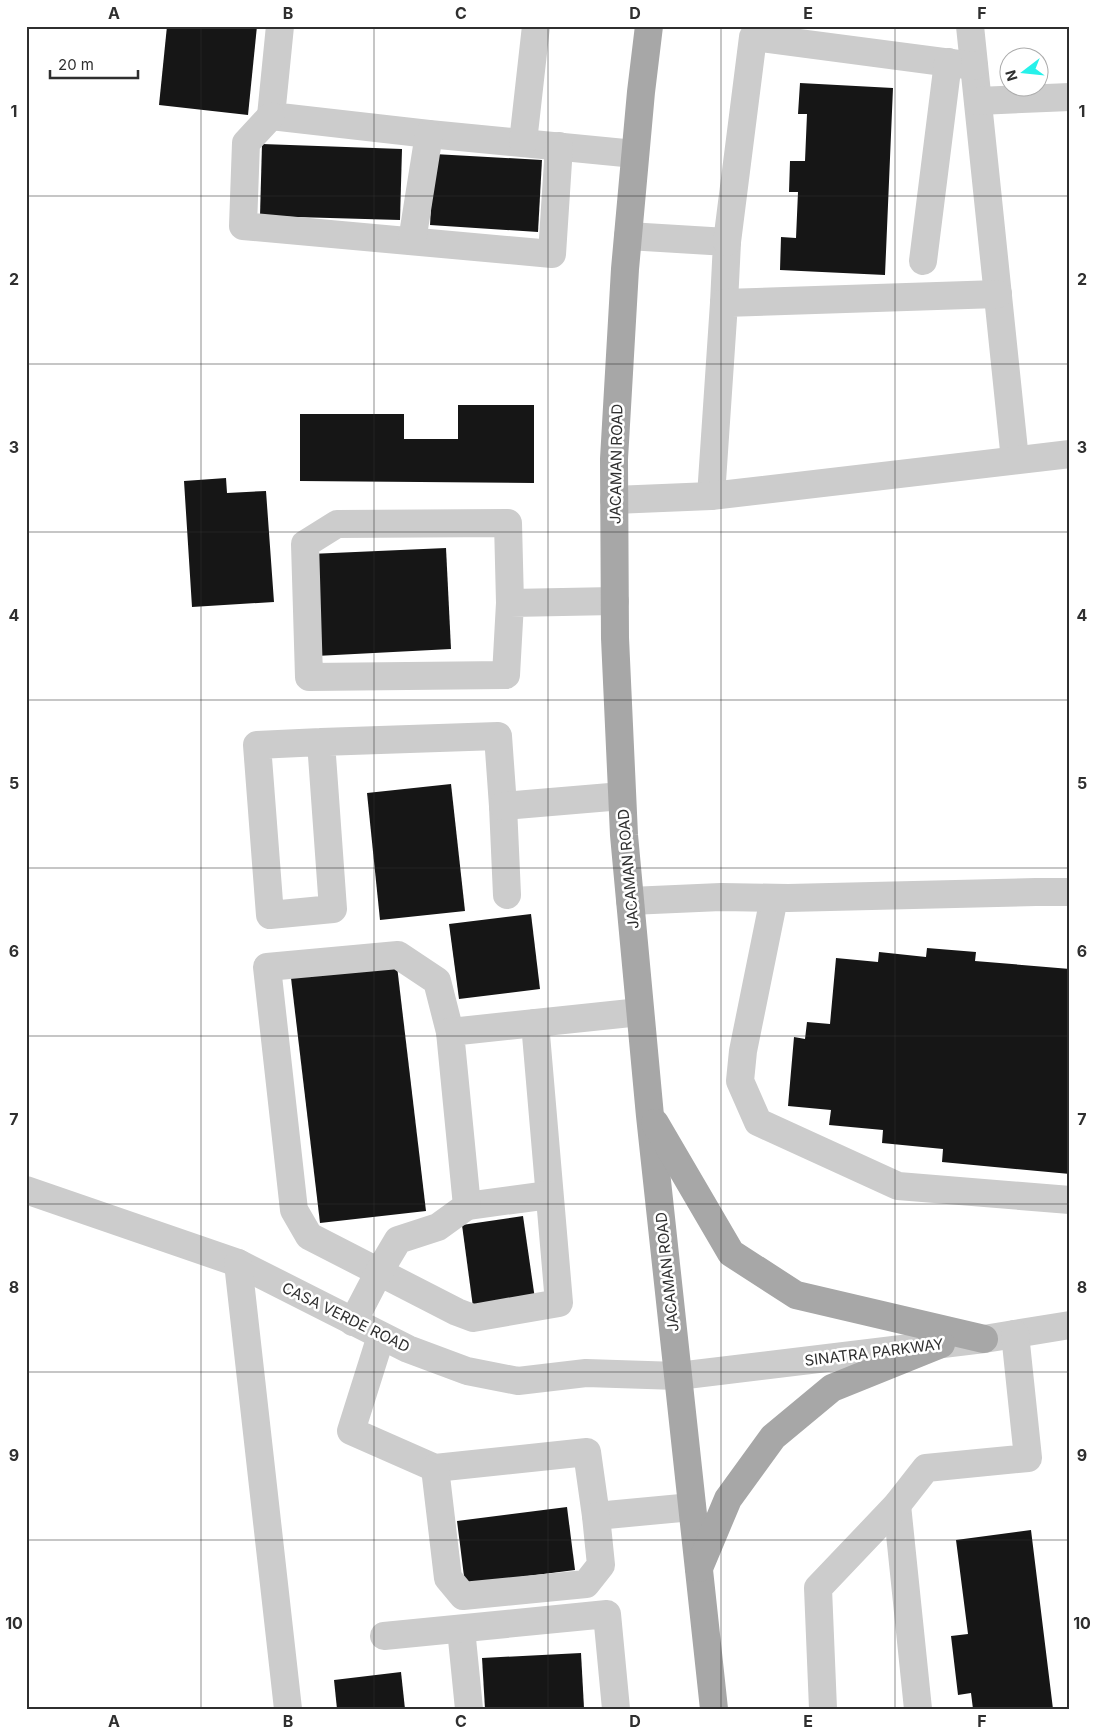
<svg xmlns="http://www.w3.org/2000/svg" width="1096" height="1735" font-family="Inter,sans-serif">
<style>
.building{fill:#161616}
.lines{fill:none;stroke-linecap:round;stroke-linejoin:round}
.minor{stroke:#ccc;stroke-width:28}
.major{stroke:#a7a7a7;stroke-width:28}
.grid{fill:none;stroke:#2f2f2f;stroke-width:1;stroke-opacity:0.55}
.labels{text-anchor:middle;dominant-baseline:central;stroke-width:5;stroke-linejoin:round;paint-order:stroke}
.street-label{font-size:15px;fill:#2f2f2f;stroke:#fff}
.neatline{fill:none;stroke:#2f2f2f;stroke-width:2}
.grid-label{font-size:16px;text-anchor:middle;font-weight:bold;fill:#2f2f2f}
</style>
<rect width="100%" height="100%" fill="#fff"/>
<!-- building -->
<g class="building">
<polygon points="167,26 257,26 248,115 159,105"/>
<polygon points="800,83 893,88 885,275 780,270 781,237 796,238 798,192 789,192 790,161 805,161 807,114 798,114"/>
<polygon points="262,144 402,149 400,220 260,216"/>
<polygon points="434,154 542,160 538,232 430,225"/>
<polygon points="458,405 534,405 534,483 300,481 300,414 404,414 404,439 458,439"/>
<polygon points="226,478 227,493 266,491 274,602 192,607 184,481"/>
<polygon points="446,548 451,649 316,656 310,554"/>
<polygon points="451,784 465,911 380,920 367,793"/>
<polygon points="531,914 540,989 459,999 449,924"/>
<polygon points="927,948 976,952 975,961 1070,969 1070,1174 942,1162 943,1149 882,1143 883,1130 829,1125 831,1110 788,1106 794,1037 805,1039 807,1022 830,1024 836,958 878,962 879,952 926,957"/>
<polygon points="397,966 426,1211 320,1223 291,978"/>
<polygon points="523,1216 535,1299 473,1307 462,1225"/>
<polygon points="567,1507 575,1570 465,1584 457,1521"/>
<polygon points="1031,1530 1053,1709 973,1709 971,1693 958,1695 951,1636 968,1634 956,1540"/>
<polygon points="581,1653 584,1708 485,1709 482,1658"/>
<polygon points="401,1672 405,1709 337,1709 334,1680"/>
</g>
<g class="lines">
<!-- minor -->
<g class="minor">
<polyline points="280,26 271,116 429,134 635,154"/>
<polyline points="970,26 1015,460"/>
<polyline points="978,101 1070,97"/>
<polyline points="271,116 246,143 243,226 552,254 559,146"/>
<polyline points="523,142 536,26"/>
<polyline points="628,236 727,242 724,303"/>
<polyline points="412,241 429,134"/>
<polyline points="727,242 753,37 974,66"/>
<polyline points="923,261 948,62"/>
<polyline points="711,496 724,303 998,294"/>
<polyline points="614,500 711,496 1070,454"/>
<polyline points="510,603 508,523 337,524 305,544 309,677 506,675 510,603 615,601"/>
<polyline points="321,742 257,745 270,915 333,909 321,742 498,736 503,806 507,895"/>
<polyline points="503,806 622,796"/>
<polyline points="774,898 743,1051 740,1081 758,1122 898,1186 1070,1200"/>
<polyline points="630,901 721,897 788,898 1036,892 1070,892"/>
<polyline points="450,1032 437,981 398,955 267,967 294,1210 309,1236 457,1312 473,1318 559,1303 535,1023"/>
<polyline points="26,1190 238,1263 408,1349 467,1371 518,1381 586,1373 678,1376 984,1339 1070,1325"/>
<polyline points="467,1206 549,1195"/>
<polyline points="238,1263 288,1709"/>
<polyline points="353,1322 379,1272 398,1240 438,1227 467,1206 450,1032 640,1012"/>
<polyline points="381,1336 351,1431 435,1468 587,1452 596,1516 692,1507"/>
<polyline points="435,1468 448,1578 463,1596 586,1584 601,1565 596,1516"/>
<polyline points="897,1505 918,1709"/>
<polyline points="461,1629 469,1709"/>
<polyline points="384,1636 607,1614 616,1709"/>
<polyline points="823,1709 818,1588 897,1505 926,1468 1028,1458 1015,1334"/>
</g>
<!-- major -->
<g class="major">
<polyline points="649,26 641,92 625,269 614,459 615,638 624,835 650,1116 714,1709"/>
<polyline points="655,1123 731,1253 796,1295 984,1339"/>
<polyline points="699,1568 728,1499 773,1437 832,1388 941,1344"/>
</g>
</g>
<!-- grid -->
<path class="grid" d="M 201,26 L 201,1709M 374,26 L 374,1709M 548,26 L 548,1709M 721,26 L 721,1709M 895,26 L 895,1709M 26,196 L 1070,196M 26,364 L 1070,364M 26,532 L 1070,532M 26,700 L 1070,700M 26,868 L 1070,868M 26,1036 L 1070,1036M 26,1204 L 1070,1204M 26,1372 L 1070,1372M 26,1540 L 1070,1540"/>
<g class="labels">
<!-- street labels -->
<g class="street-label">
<text transform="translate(616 464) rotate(-89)">JACAMAN ROAD</text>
<text transform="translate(628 869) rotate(-95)">JACAMAN ROAD</text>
<text transform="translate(667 1272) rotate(-96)">JACAMAN ROAD</text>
<text transform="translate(346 1317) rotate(26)">CASA VERDE ROAD</text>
<text transform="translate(874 1352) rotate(-7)">SINATRA PARKWAY</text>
</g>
</g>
<!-- border -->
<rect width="1096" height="1735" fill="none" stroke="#ffffff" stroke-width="55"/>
<!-- north arrow -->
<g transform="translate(1024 72) rotate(254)"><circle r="24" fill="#ffffff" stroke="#acacac"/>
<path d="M0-4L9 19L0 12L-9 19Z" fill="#26f1ea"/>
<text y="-8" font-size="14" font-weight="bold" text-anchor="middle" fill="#2f2f2f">N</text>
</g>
<!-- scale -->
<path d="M50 70v8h88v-8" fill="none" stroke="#2f2f2f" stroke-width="2.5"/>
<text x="58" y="70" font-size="15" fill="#2f2f2f" stroke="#ffffff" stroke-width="4" paint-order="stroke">20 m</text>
<rect x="28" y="28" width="1040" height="1680" class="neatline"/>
<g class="grid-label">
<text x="114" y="19">A</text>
<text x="288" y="19">B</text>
<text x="461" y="19">C</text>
<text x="635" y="19">D</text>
<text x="808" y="19">E</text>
<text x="982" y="19">F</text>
<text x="14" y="117">1</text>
<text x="1082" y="117">1</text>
<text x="14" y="285">2</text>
<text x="1082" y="285">2</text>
<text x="14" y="453">3</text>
<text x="1082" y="453">3</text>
<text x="14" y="621">4</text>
<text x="1082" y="621">4</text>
<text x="14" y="789">5</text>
<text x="1082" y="789">5</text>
<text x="14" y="957">6</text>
<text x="1082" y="957">6</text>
<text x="14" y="1125">7</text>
<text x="1082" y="1125">7</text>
<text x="14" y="1293">8</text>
<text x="1082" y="1293">8</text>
<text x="14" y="1461">9</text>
<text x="1082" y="1461">9</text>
<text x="14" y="1629">10</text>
<text x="1082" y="1629">10</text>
<text x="114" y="1727">A</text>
<text x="288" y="1727">B</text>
<text x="461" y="1727">C</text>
<text x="635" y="1727">D</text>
<text x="808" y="1727">E</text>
<text x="982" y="1727">F</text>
</g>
</svg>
